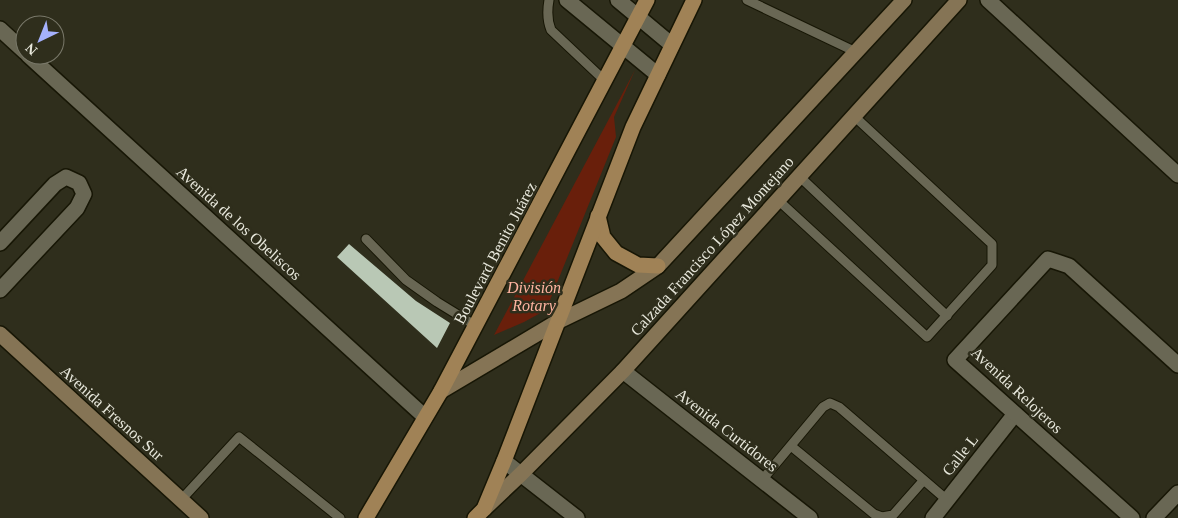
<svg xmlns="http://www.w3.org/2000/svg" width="1178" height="518" font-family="Georgia,serif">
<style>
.green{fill:#691f0b}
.building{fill:#b9c8b5}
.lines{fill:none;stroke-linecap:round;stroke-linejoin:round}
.lane-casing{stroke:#171605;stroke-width:11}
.street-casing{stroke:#171605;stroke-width:18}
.secondary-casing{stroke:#171605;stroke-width:18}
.primary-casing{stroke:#171605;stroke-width:18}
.lane{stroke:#696754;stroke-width:9}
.street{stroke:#696754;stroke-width:15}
.secondary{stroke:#857455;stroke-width:15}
.primary{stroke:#a08256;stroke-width:15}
.labels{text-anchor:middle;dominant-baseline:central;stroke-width:5;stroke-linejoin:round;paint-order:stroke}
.street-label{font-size:16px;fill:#e8e8dc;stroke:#2f2e1c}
.park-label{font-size:16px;font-style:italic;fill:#feb4a0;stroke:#2f2e1c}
</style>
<rect width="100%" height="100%" fill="#2f2e1c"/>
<!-- green -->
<polygon class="green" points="635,70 614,117 616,137 546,310 524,322 494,335"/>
<!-- building -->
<polygon class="building" points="349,244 416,301 450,323 437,348 337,257"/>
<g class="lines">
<!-- lane casing -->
<g class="lane-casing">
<g id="lane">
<path d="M 549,0 C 547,11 547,20 551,30 L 605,81"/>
<polyline points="747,0 856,52"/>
<polyline points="799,176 947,316"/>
<polyline points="778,200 927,337 992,265 992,244 854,116"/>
<polyline points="366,239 406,280 437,302 476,326"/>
<polyline points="791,446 874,514 882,517 893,515 923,481"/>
<polyline points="762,480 823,407 830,403 839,407 947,500"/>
<polyline points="181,500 239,437 340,518"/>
</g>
</g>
<!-- street casing -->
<g class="street-casing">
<g id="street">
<polyline points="567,0 658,75"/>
<polyline points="618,0 672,45"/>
<polyline points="988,0 1178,175"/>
<polyline points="0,29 25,52"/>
<polyline points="28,55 425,417"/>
<polyline points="0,243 55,184 66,177 79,183 84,194 77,208 0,290"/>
<polyline points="623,371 810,518"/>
<polyline points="504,461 577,518"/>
<polyline points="933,518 1015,414"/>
<polyline points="1132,518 955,360 1048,259 1069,266 1178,365"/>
<polyline points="1154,518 1178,493"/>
</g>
</g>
<!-- secondary casing -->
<g class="secondary-casing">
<g id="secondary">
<polyline points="0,334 201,518"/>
<polyline points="441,391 557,322 621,291 658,266 904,0"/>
<polyline points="484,509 521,474 623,371 959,0"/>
</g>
</g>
<!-- primary casing -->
<g class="primary-casing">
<g id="primary">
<polyline points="598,216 603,237 616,253 638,265 658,266"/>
<polyline points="366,518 441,391 647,0"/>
<polyline points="475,518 484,509 504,461 633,127 694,0"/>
</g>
</g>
<!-- lane -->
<use href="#lane" class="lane"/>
<!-- street -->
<use href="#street" class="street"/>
<!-- secondary -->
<use href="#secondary" class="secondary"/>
<!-- primary -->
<use href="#primary" class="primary"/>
</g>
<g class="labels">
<!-- street labels -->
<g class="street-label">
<text transform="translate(239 223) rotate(42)">Avenida de los Obeliscos</text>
<text transform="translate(712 246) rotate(-48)">Calzada Francisco López Montejano</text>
<text transform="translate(495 253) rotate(-62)">Boulevard Benito Juárez</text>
<text transform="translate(1017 390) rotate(43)">Avenida Relojeros</text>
<text transform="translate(112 413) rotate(42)">Avenida Fresnos Sur</text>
<text transform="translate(727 430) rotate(38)">Avenida Curtidores</text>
<text transform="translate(960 455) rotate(-52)">Calle L</text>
</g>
<!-- park labels -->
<g class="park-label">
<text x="534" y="287">División<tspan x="534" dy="18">Rotary</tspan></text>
</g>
</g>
<!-- north arrow -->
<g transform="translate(40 40) rotate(223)"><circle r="24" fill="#2f2e1c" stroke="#797869"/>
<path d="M0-4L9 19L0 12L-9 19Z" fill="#a5b1fc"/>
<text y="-8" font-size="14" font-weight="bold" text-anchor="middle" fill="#e8e8dc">N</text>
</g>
</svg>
